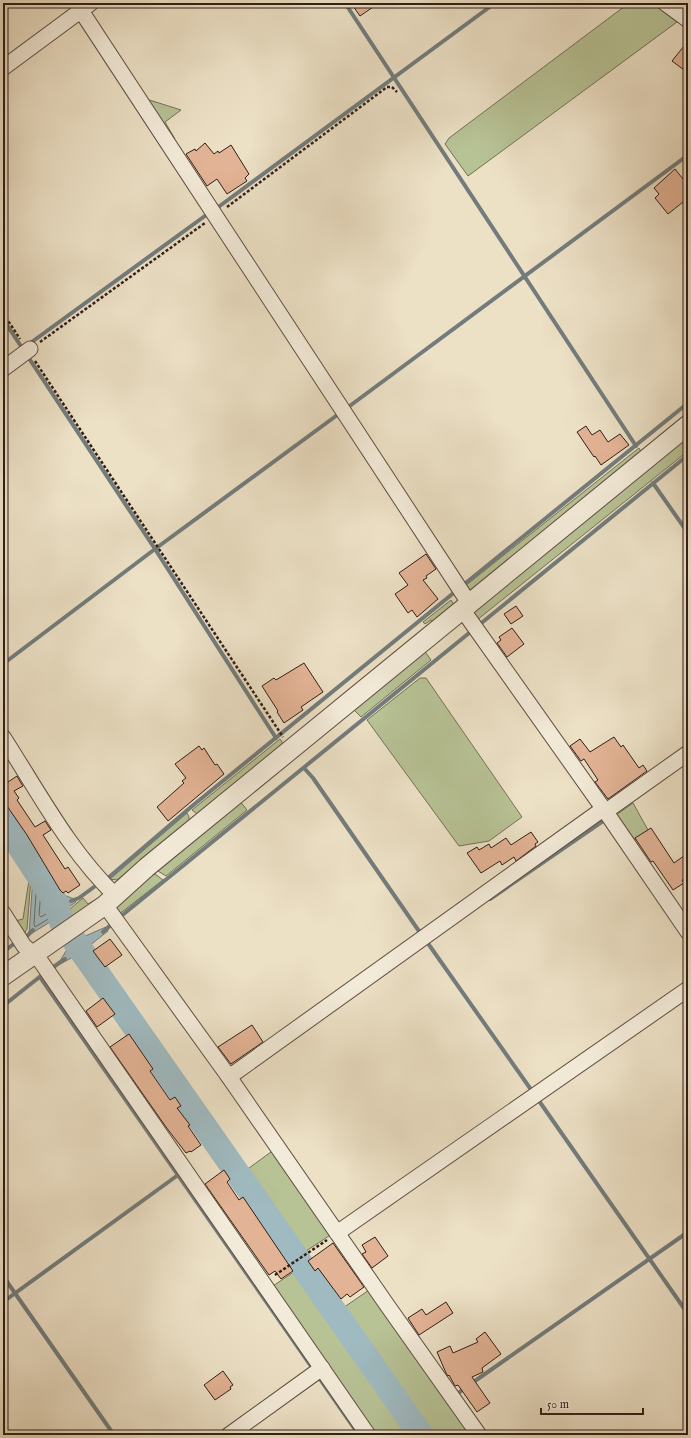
<svg xmlns="http://www.w3.org/2000/svg" width="691" height="1438" font-family="'IM FELL English',serif">
<style>
.green{fill:#b7c295;stroke:#747056}
.water{fill:#9fbac0;stroke:#737c7c}
.lines{fill:none;stroke-linecap:round;stroke-linejoin:round}
.shore{stroke:#686c6b;stroke-width:1}
.stream{stroke:#737c7c;stroke-width:4}
.river{stroke:#9fbac0;stroke-width:25}
.building{fill:#e3b395;stroke:#301e16}
.minor-casing{stroke:#5f4e42;stroke-width:17}
.tertiary-casing{stroke:#5f4e42;stroke-width:21}
.path{stroke:#301e16;stroke-width:2.5;stroke-dasharray:3 2;stroke-linecap:butt}
.minor{stroke:#f3ebd9;stroke-width:15}
.tertiary{stroke:#f3ebd9;stroke-width:19}
</style>
<rect width="100%" height="100%" fill="#ece0c5"/>
<filter id="stains"><feTurbulence type="fractalNoise" baseFrequency=".005" numOctaves="4"/><feColorMatrix values="0 0 0 0 .2 0 0 0 0 .09 0 0 0 0 .02 0 0 0 .5 -.17"/></filter>
<radialGradient id="worn" r=".72"><stop offset=".6" stop-color="#630" stop-opacity="0"/><stop offset="1" stop-color="#630" stop-opacity=".3"/></radialGradient>
<!-- green -->
<g class="green">
<polygon points="629,3 652,3 677,22 468,176 445,144 449,138"/>
<polygon points="143,98 181,110 165,122 175,139 172,139"/>
<polygon points="688,433 688,451 477,620 471,613"/>
<polygon points="639,448 642,454 470,592 465,586"/>
<polygon points="451,600 454,605 434,622 431,620 425,624 423,622"/>
<polygon points="423,649 431,660 361,717 353,709"/>
<polygon points="420,678 426,678 522,817 489,841 459,846 367,720"/>
<polygon points="280,739 282,742 282,746 197,814 192,810"/>
<polygon points="239,800 247,810 166,876 158,871 158,867"/>
<polygon points="633,803 648,830 635,840 616,815"/>
<polygon points="187,813 189,817 189,821 117,880 110,879"/>
<polygon points="155,874 163,880 118,915 113,906 145,879"/>
<polygon points="31,878 27,929 24,934 15,921 23,919 29,880"/>
<polygon points="100,897 100,900 71,921 67,917 71,908 83,898 88,904"/>
<polygon points="275,1149 332,1234 303,1253 245,1171"/>
<polygon points="298,1269 412,1435 376,1435 273,1286"/>
<polygon points="372,1288 472,1435 428,1435 340,1310"/>
</g>
<!-- water -->
<polygon class="water" points="41,870 59,893 74,899 76,902 70,906 64,916 83,937 106,927 108,931 89,946 87,949 88,951 79,958 77,955 62,963 60,961 69,946 54,923 50,922 29,935 33,875"/>
<g class="lines">
<!-- shore -->
<g class="shore">
<polygon points="40,876 56,896 66,901 67,903 61,915 61,922 50,918 35,927 34,924 37,879"/>
<polygon points="43,888 52,899 60,905 55,913 48,913 41,917 39,915 41,890"/>
<polyline points="71,941 73,945 72,951 81,952 86,942 78,937"/>
</g>
<!-- stream -->
<g class="stream">
<polyline points="345,3 636,446"/>
<polyline points="678,3 688,10"/>
<polyline points="217,208 495,3"/>
<polyline points="3,319 155,549 276,738"/>
<polyline points="29,344 209,213"/>
<polyline points="347,408 688,155"/>
<polyline points="653,483 688,533"/>
<polyline points="462,586 688,403"/>
<polyline points="3,664 155,549 340,413"/>
<polyline points="304,768 313,778 421,934"/>
<polyline points="108,878 191,807 456,591"/>
<polyline points="490,899 606,819"/>
<polyline points="71,901 79,898 94,887"/>
<polyline points="120,917 688,455"/>
<polyline points="103,932 113,923"/>
<polyline points="27,936 33,930"/>
<polyline points="427,942 532,1091"/>
<polyline points="3,952 15,943"/>
<polyline points="49,970 65,959"/>
<polyline points="40,977 359,1435"/>
<polyline points="3,1006 42,975"/>
<polyline points="537,1098 688,1314"/>
<polyline points="3,1276 114,1435"/>
<polyline points="3,1302 178,1175"/>
<polyline points="472,1383 688,1232"/>
<polyline points="456,1395 466,1387"/>
<polyline points="218,1435 226,1429"/>
</g>
<!-- river -->
<polyline class="river" points="3,821 55,901 62,923 421,1435"/>
</g>
<!-- building -->
<g class="building">
<polygon points="351,3 379,3 360,16"/>
<polygon points="688,41 688,73 672,61"/>
<polygon points="205,143 214,154 218,151 219,153 231,145 249,174 245,178 247,181 227,194 217,179 207,186 186,154 195,149 196,151"/>
<polygon points="675,169 683,179 688,176 688,198 668,214 655,198 659,194 654,188"/>
<polygon points="586,426 592,435 600,430 608,442 620,434 629,445 601,465 595,456 594,457 577,432"/>
<polygon points="426,554 436,569 426,576 427,578 423,580 438,599 417,617 412,610 408,613 395,594 408,585 399,573"/>
<polygon points="516,606 523,616 511,624 504,614"/>
<polygon points="512,628 524,644 507,657 497,643 501,640 499,637"/>
<polygon points="304,663 323,692 301,707 303,710 284,723 277,712 278,711 262,686 274,678 276,680"/>
<polygon points="614,737 621,747 623,745 639,768 643,765 647,771 608,799 595,782 598,780 584,759 581,761 570,746 580,739 590,752"/>
<polygon points="199,746 202,750 204,748 215,765 217,764 224,774 168,821 157,807 184,783 182,781 186,778 175,764"/>
<polygon points="3,775 8,782 17,776 21,783 23,786 14,791 19,798 17,800 35,827 45,821 51,830 43,835 65,869 68,867 80,885 68,893 66,891 63,893 60,890 27,835 7,806 3,809"/>
<polygon points="651,828 674,863 688,853 688,876 682,880 684,883 673,890 653,861 651,862 635,838"/>
<polygon points="531,832 538,842 535,844 536,846 516,861 514,857 502,865 500,861 481,873 467,853 477,847 479,850 489,844 491,848 506,838 511,845"/>
<polygon points="110,939 122,955 105,967 93,951"/>
<polygon points="103,998 115,1014 97,1027 86,1011"/>
<polygon points="252,1025 263,1042 231,1064 218,1047"/>
<polygon points="129,1034 153,1069 150,1071 170,1100 175,1097 181,1106 177,1108 190,1125 188,1126 201,1145 191,1152 190,1151 186,1153 166,1127 110,1047"/>
<polygon points="224,1170 230,1179 227,1182 239,1200 243,1197 293,1271 281,1279 275,1271 269,1275 205,1184"/>
<polygon points="375,1237 388,1256 372,1268 362,1254 366,1252 362,1245"/>
<polygon points="333,1243 364,1287 350,1297 347,1294 341,1299 318,1268 315,1271 308,1261"/>
<polygon points="446,1302 453,1313 419,1335 408,1318 422,1309 426,1315"/>
<polygon points="485,1332 501,1354 482,1368 483,1372 472,1377 490,1403 477,1412 458,1385 455,1386 449,1375 448,1376 446,1373 437,1352 450,1346 453,1353 478,1342 476,1339"/>
<polygon points="223,1371 233,1385 230,1387 231,1389 215,1400 204,1385"/>
</g>
<g class="lines">
<!-- minor casing -->
<g class="minor-casing">
<g id="minor">
<polyline points="76,3 469,603"/>
<polyline points="665,3 688,20"/>
<polyline points="3,68 91,3"/>
<polyline points="3,369 30,349"/>
<polyline points="462,609 610,818 688,932"/>
<path d="M 3,737 C 38,791 69,851 116,896"/>
<polyline points="605,812 688,753"/>
<polyline points="105,905 229,1077 387,1305 479,1435"/>
<polyline points="3,913 24,946 39,959 368,1435"/>
<polyline points="229,1077 603,809"/>
<polyline points="337,1233 688,989"/>
<polyline points="229,1435 322,1368"/>
</g>
</g>
<!-- tertiary casing -->
<g class="tertiary-casing">
<polyline id="tertiary" points="3,976 105,905 147,867 688,425"/>
</g>
<!-- path -->
<g class="path">
<polyline points="227,207 387,87 392,87 397,92"/>
<polyline points="3,313 20,339"/>
<polyline points="40,342 205,223"/>
<polyline points="35,361 283,737"/>
<polyline points="275,1275 327,1240"/>
</g>
<!-- minor -->
<use href="#minor" class="minor"/>
<!-- tertiary -->
<use href="#tertiary" class="tertiary"/>
</g>
<!-- margin -->
<rect width="691" height="1438" fill="none" stroke="#ece0c5" stroke-width="16"/>
<rect x="4" y="4" width="683" height="1430" fill="none" stroke="#301e16" stroke-width="2"/>
<rect x="8" y="8" width="675" height="1422" fill="none" stroke="#301e16"/>
<!-- scale -->
<path d="M541 1408v6h102v-6" fill="none" stroke="#301e16" stroke-width="2"/>
<text x="547" y="1408" font-size="12" fill="#301e16" stroke="#f3ebd9" stroke-width="3" paint-order="stroke">50 m</text>
<rect width="100%" height="100%" filter="url(#stains)"/>
<rect width="100%" height="100%" fill="url(#worn)"/>
</svg>
